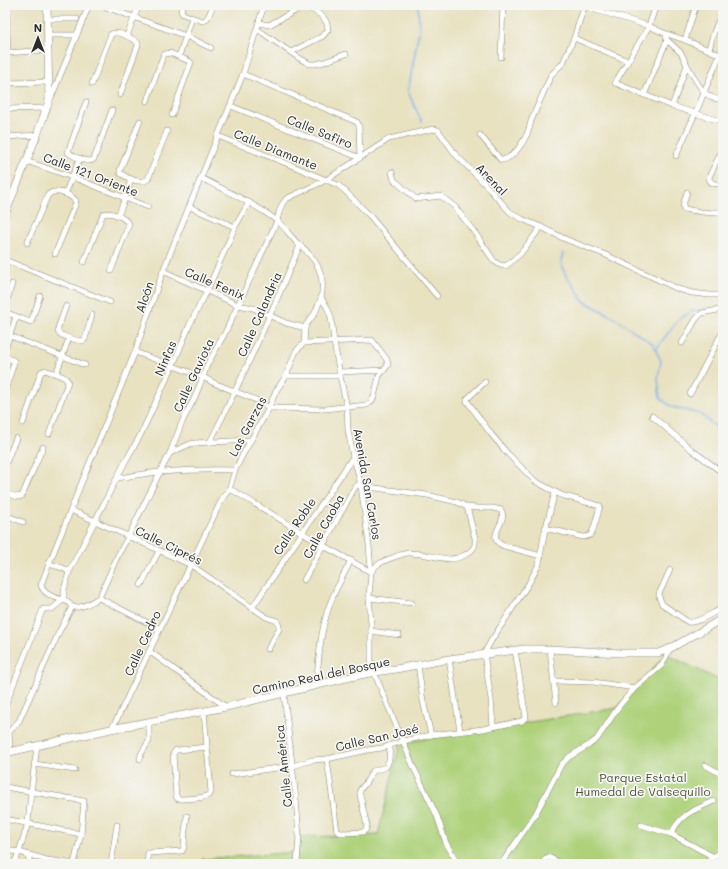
<svg xmlns="http://www.w3.org/2000/svg" width="728" height="869" font-family="Mali,sans-serif">
<style>
.green{fill:#aed17a;stroke:#6c7e52}
.lines{fill:none;stroke-linecap:round;stroke-linejoin:round}
.stream{stroke:#82b3ed;stroke-width:1.5}
.street-casing{stroke:#8a8676;stroke-width:6}
.secondary-casing{stroke:#8a8676;stroke-width:8}
.street{stroke:#fff;stroke-width:5}
.secondary{stroke:#fff;stroke-width:7}
.labels{text-anchor:middle;dominant-baseline:central;stroke-width:3.5;stroke-linejoin:round;paint-order:stroke}
.street-label{font-size:12px;fill:#2b2b2b;stroke:#f6f6f2}
.park-label{font-size:12px;fill:#4c543f;stroke:#f6f6f2}
</style>
<rect width="100%" height="100%" fill="#f6f6f2"/>
<filter id="ink" filterUnits="userSpaceOnUse"><feTurbulence type="fractalNoise" baseFrequency=".025" numOctaves="2"/><feDisplacementMap in="SourceGraphic" scale="8" xChannelSelector="R" yChannelSelector="G"/><feConvolveMatrix kernelMatrix="1 2 1 2 8 2 1 2 1" color-interpolation-filters="sRGB"/></filter>
<filter id="wash" filterUnits="userSpaceOnUse"><feTurbulence type="fractalNoise" baseFrequency=".012" numOctaves="4" result="noise"/><feDisplacementMap in="SourceGraphic" scale="16" xChannelSelector="R" yChannelSelector="G"/><feGaussianBlur stdDeviation="0.9" result="paint"/><feColorMatrix in="noise" values="0 0 0 0 0 0 0 0 0 0 0 0 0 0 0 0 0 1.4 0 .05"/><feComposite in="paint" operator="in"/></filter>
<g filter="url(#wash)">
<rect width="100%" height="100%" fill="#e8e2c1"/>
<!-- green -->
<polygon class="green" points="666,654 723,682 723,864 201,864 202,859 297,852 298,837 378,835 400,743 617,708"/>
<g class="lines">
<!-- stream -->
<g class="stream">
<polyline points="418,5 419,30 408,92 422,122"/>
<polyline points="563,253 561,262 565,274 577,290 582,300 613,317 653,344 661,361 658,379 660,398 672,407 700,414 723,433"/>
<polyline points="656,349 678,320 692,311 709,309"/>
</g>
</g>
</g>
<g filter="url(#ink)">
<g class="lines">
<!-- street casing -->
<g class="street-casing">
<g id="street">
<polyline points="6,5 8,53"/>
<polyline points="100,5 186,36 211,48"/>
<path d="M 183,5 L 181,11 L 183,14 L 202,21 C 209,21 210,11 213,5"/>
<polyline points="579,5 649,26 664,33 685,40 723,56"/>
<polyline points="656,5 649,26 615,83 672,106 723,122"/>
<polyline points="48,19 77,19"/>
<polyline points="259,23 269,25 306,5"/>
<polyline points="257,29 299,58 310,64 316,64 324,62 346,54"/>
<polyline points="48,35 77,35"/>
<polyline points="127,36 139,5"/>
<polyline points="574,38 628,61"/>
<polyline points="667,40 681,53 687,65 672,106"/>
<polyline points="685,40 696,5"/>
<polyline points="709,49 714,32 723,10"/>
<path d="M 291,52 L 323,36 L 328,30 C 328,16 315,11 304,6"/>
<polyline points="6,53 48,50"/>
<polyline points="179,56 192,18"/>
<polyline points="501,57 503,5"/>
<path d="M 687,65 C 695,78 704,102 723,99"/>
<polyline points="5,83 49,82"/>
<path d="M 92,84 L 111,34 C 112,34 113,33 115,33 C 120,32 134,39 138,43 L 138,45 L 120,95"/>
<polyline points="644,95 667,40 666,37"/>
<polyline points="50,100 53,93 89,5"/>
<polyline points="147,101 163,56 165,54 170,53 189,61 191,63 190,65 172,115"/>
<path d="M 86,102 L 68,152 C 73,157 84,161 91,161 L 94,159 L 112,110"/>
<polyline points="231,106 360,158 359,126 357,122 243,74"/>
<polyline points="5,109 47,108"/>
<path d="M 140,121 L 120,170 L 120,173 C 127,178 141,185 148,179 L 167,131"/>
<path d="M 480,135 L 501,160 C 516,159 529,134 531,121 L 551,75 L 563,63 L 566,56 L 574,38 L 584,7"/>
<polyline points="218,136 293,166 338,185 344,190 370,216 437,296"/>
<polyline points="5,137 37,135"/>
<path d="M 723,148 L 709,177 C 709,185 717,184 723,184"/>
<polyline points="676,156 700,103 704,92 720,55"/>
<polyline points="26,161 72,177 148,207"/>
<polyline points="392,172 394,180 416,199 441,196 455,207 475,233 494,261 500,265 506,266 521,253 541,227"/>
<path d="M 201,178 C 227,191 253,203 276,220 C 285,227 291,237 299,245 C 302,247 306,250 308,253 C 321,266 325,280 321,298 L 327,307 L 331,317 L 334,342 L 340,376 L 347,407 L 348,430 L 353,457 L 357,469 L 361,486 L 369,545 L 371,572 L 369,598 L 371,623 L 371,665 L 414,768 L 437,816 L 446,843 L 458,864"/>
<path d="M 687,192 L 683,205 L 684,209 C 697,211 710,215 723,211"/>
<polyline points="65,194 80,158"/>
<polyline points="190,207 235,227"/>
<polyline points="118,216 125,198 131,179"/>
<path d="M 27,243 L 48,195 C 55,188 70,194 76,201 L 75,205 L 55,254"/>
<polyline points="5,260 110,302"/>
<path d="M 84,262 L 103,214 C 111,211 124,217 129,224 L 111,271"/>
<polyline points="163,271 238,305 253,308 286,323 305,328"/>
<polyline points="5,306 12,284"/>
<path d="M 66,306 L 58,328 C 58,329 58,331 58,332 C 60,336 78,341 83,341 L 85,339 L 92,315"/>
<polyline points="5,312 28,321 31,322 40,296"/>
<polyline points="5,334 85,365"/>
<polyline points="682,343 696,319 702,313 723,309"/>
<polyline points="5,349 16,317"/>
<polyline points="135,352 203,377 214,383 261,402 269,408 326,409 342,407 347,407 367,405 372,401 374,397 379,376 388,365 387,360 385,357 372,340 304,343"/>
<polyline points="5,356 14,361 14,363 5,390"/>
<polyline points="339,372 384,370"/>
<polyline points="56,374 69,338"/>
<polyline points="286,376 340,376"/>
<path d="M 485,382 L 467,399 L 467,401 L 491,434 L 508,454 L 535,481 L 561,495 L 600,506 C 598,512 594,532 590,535 C 587,537 586,537 583,537 L 545,528"/>
<polyline points="690,394 723,331"/>
<polyline points="652,416 692,450 723,473"/>
<path d="M 23,423 L 41,372 L 45,370 C 52,373 66,375 68,382 L 49,434"/>
<path d="M 210,442 C 243,377 272,312 300,245"/>
<polyline points="170,453 190,444 195,443 250,440"/>
<polyline points="5,465 16,438"/>
<path d="M 118,478 C 132,476 146,473 161,472 C 186,470 210,469 235,470"/>
<path d="M 361,486 L 427,495 L 457,502 L 467,507 L 477,508 L 493,508 L 501,510 C 509,523 483,537 504,546 L 541,556"/>
<path d="M 229,490 L 234,491 L 324,546 L 371,572 C 373,570 375,567 377,565 C 382,561 404,553 409,553 C 423,553 436,558 450,559 C 458,559 470,554 474,547 C 476,544 475,541 475,538 L 467,507"/>
<polyline points="5,493 18,497 22,496 43,447"/>
<polyline points="71,510 191,565 266,617 277,621 279,626 279,629 268,649"/>
<polyline points="5,515 23,522"/>
<polyline points="49,564 63,568 69,572"/>
<path d="M 670,570 L 659,594 L 659,597 L 662,604 L 688,622 C 698,624 713,612 723,608"/>
<polyline points="304,580 355,487 360,484"/>
<polyline points="141,585 159,551"/>
<path d="M 99,598 L 118,555 L 128,537 L 160,472 L 170,453 L 183,420 L 194,399 L 203,377 L 207,365 L 225,333 L 277,221 C 279,213 280,205 286,199 L 326,180 L 389,139 L 433,129 L 438,130 L 456,155 L 482,181 L 510,212 L 522,219 L 541,227 L 565,239 L 606,255 L 678,289 L 692,293 L 710,295 L 723,295"/>
<polyline points="99,598 160,629"/>
<polyline points="369,598 412,603"/>
<path d="M 64,600 C 55,598 43,594 41,585 C 53,552 67,521 79,489 L 135,352 L 163,271 L 243,74 L 264,5"/>
<polyline points="72,607 68,602 64,600 64,590 69,572 125,462 140,436 173,365 190,324 207,291 235,227 249,202"/>
<path d="M 72,607 C 82,609 91,602 99,598"/>
<polyline points="252,608 353,457"/>
<polyline points="371,631 399,635"/>
<polyline points="550,649 556,703"/>
<polyline points="149,651 226,707"/>
<polyline points="449,659 460,731"/>
<polyline points="418,665 423,701 431,735"/>
<polyline points="554,681 593,682 635,688"/>
<path d="M 316,686 C 319,659 320,630 330,604 C 335,589 344,575 351,560"/>
<polyline points="284,694 296,799 299,836 297,864"/>
<polyline points="5,706 43,609 52,609 63,600"/>
<path d="M 204,712 L 211,792 L 210,794 C 203,800 188,798 178,799 L 176,796 L 173,754 L 176,750 L 178,750 L 207,747"/>
<polyline points="493,726 491,699 484,654 491,641 529,583 539,564 544,535 555,492"/>
<polyline points="111,729 117,719 222,499 227,492 229,490 235,470 242,456 269,408 276,391 286,376 296,351 304,343 305,328 306,325 315,313 321,298"/>
<polyline points="5,731 9,732 10,751"/>
<polyline points="9,732 19,721 59,632 72,607"/>
<polyline points="140,759 141,754 149,741 149,722"/>
<polyline points="327,759 337,831 341,833 363,832 366,829 367,826 360,795 360,790 365,784 371,774 373,771 386,767 387,765 389,760 390,746"/>
<polyline points="34,764 75,770"/>
<polyline points="705,765 723,775"/>
<polyline points="232,774 293,766 312,760 327,759 368,750 382,748 403,741 431,735 483,729 522,721 526,717 515,650"/>
<polyline points="5,787 84,801 81,834 74,864"/>
<polyline points="5,819 81,834"/>
<polyline points="641,825 671,834 714,857"/>
<path d="M 671,834 C 681,813 695,810 714,801"/>
<polyline points="5,850 19,852 47,860 75,864"/>
<polyline points="27,855 31,864"/>
<polyline points="14,864 19,852 28,823 31,792 37,746"/>
<polyline points="111,864 117,825"/>
<polyline points="147,864 148,853 182,851 184,847 185,831 187,816"/>
<polyline points="501,864 535,815 561,765 569,757 589,745 597,739 617,709 625,699 635,688 662,665 667,655 669,649"/>
<polyline points="542,864 545,859 548,857 563,864"/>
<polyline points="685,864 690,864"/>
<polyline points="704,864 723,850"/>
</g>
</g>
<!-- secondary casing -->
<g class="secondary-casing">
<g id="secondary">
<polyline points="5,214 37,135 49,101 47,5"/>
<polyline points="5,753 111,729 226,707 355,676 375,672 396,669 449,659 524,649 550,649 621,653 658,653 669,649 703,630 723,618"/>
</g>
</g>
<!-- street -->
<use href="#street" class="street"/>
<!-- secondary -->
<use href="#secondary" class="secondary"/>
</g>
</g>
<g class="labels">
<!-- street labels -->
<g class="street-label">
<text transform="translate(320 131) rotate(22)">Calle Safiro</text>
<text transform="translate(276 149) rotate(22)">Calle Diamante</text>
<text transform="translate(91 174) rotate(21)">Calle 121 Oriente</text>
<text transform="translate(492 179) rotate(46)">Arenal</text>
<text transform="translate(215 283) rotate(23)">Calle Fenix</text>
<text transform="translate(144 297) rotate(-71)">Alcón</text>
<text transform="translate(259 314) rotate(-66)">Calle Calandria</text>
<text transform="translate(165 358) rotate(-67)">Ninfas</text>
<text transform="translate(193 375) rotate(-65)">Calle Gaviota</text>
<text transform="translate(247 426) rotate(-62)">Las Garzas</text>
<text transform="translate(368 484) rotate(80)">Avenida San Carlos</text>
<text transform="translate(294 526) rotate(-56)">Calle Roble</text>
<text transform="translate(323 526) rotate(-61)">Calle Caoba</text>
<text transform="translate(169 545) rotate(26)">Calle Ciprés</text>
<text transform="translate(142 643) rotate(-65)">Calle Cedro</text>
<text transform="translate(321 675) rotate(-12)">Camino Real del Bosque</text>
<text transform="translate(377 737) rotate(-13)">Calle San José</text>
<text transform="translate(283 766) rotate(-96)">Calle América</text>
</g>
<!-- park labels -->
<g class="park-label">
<text x="643" y="777">Parque Estatal<tspan x="643" dy="14">Humedal de Valsequillo</tspan></text>
</g>
</g>
<!-- margin -->
<rect width="728" height="869" fill="none" stroke="#f6f6f2" stroke-width="20"/>
<!-- north arrow -->
<g transform="translate(38 38)" stroke="#f6f6f2" stroke-width="3" paint-order="stroke">
<path d="M0-3L7 15L0 10L-7 15Z" fill="#2b2b2b"/>
<text y="-6" font-size="11" font-weight="bold" text-anchor="middle" fill="#2b2b2b">N</text>
</g>
</svg>
